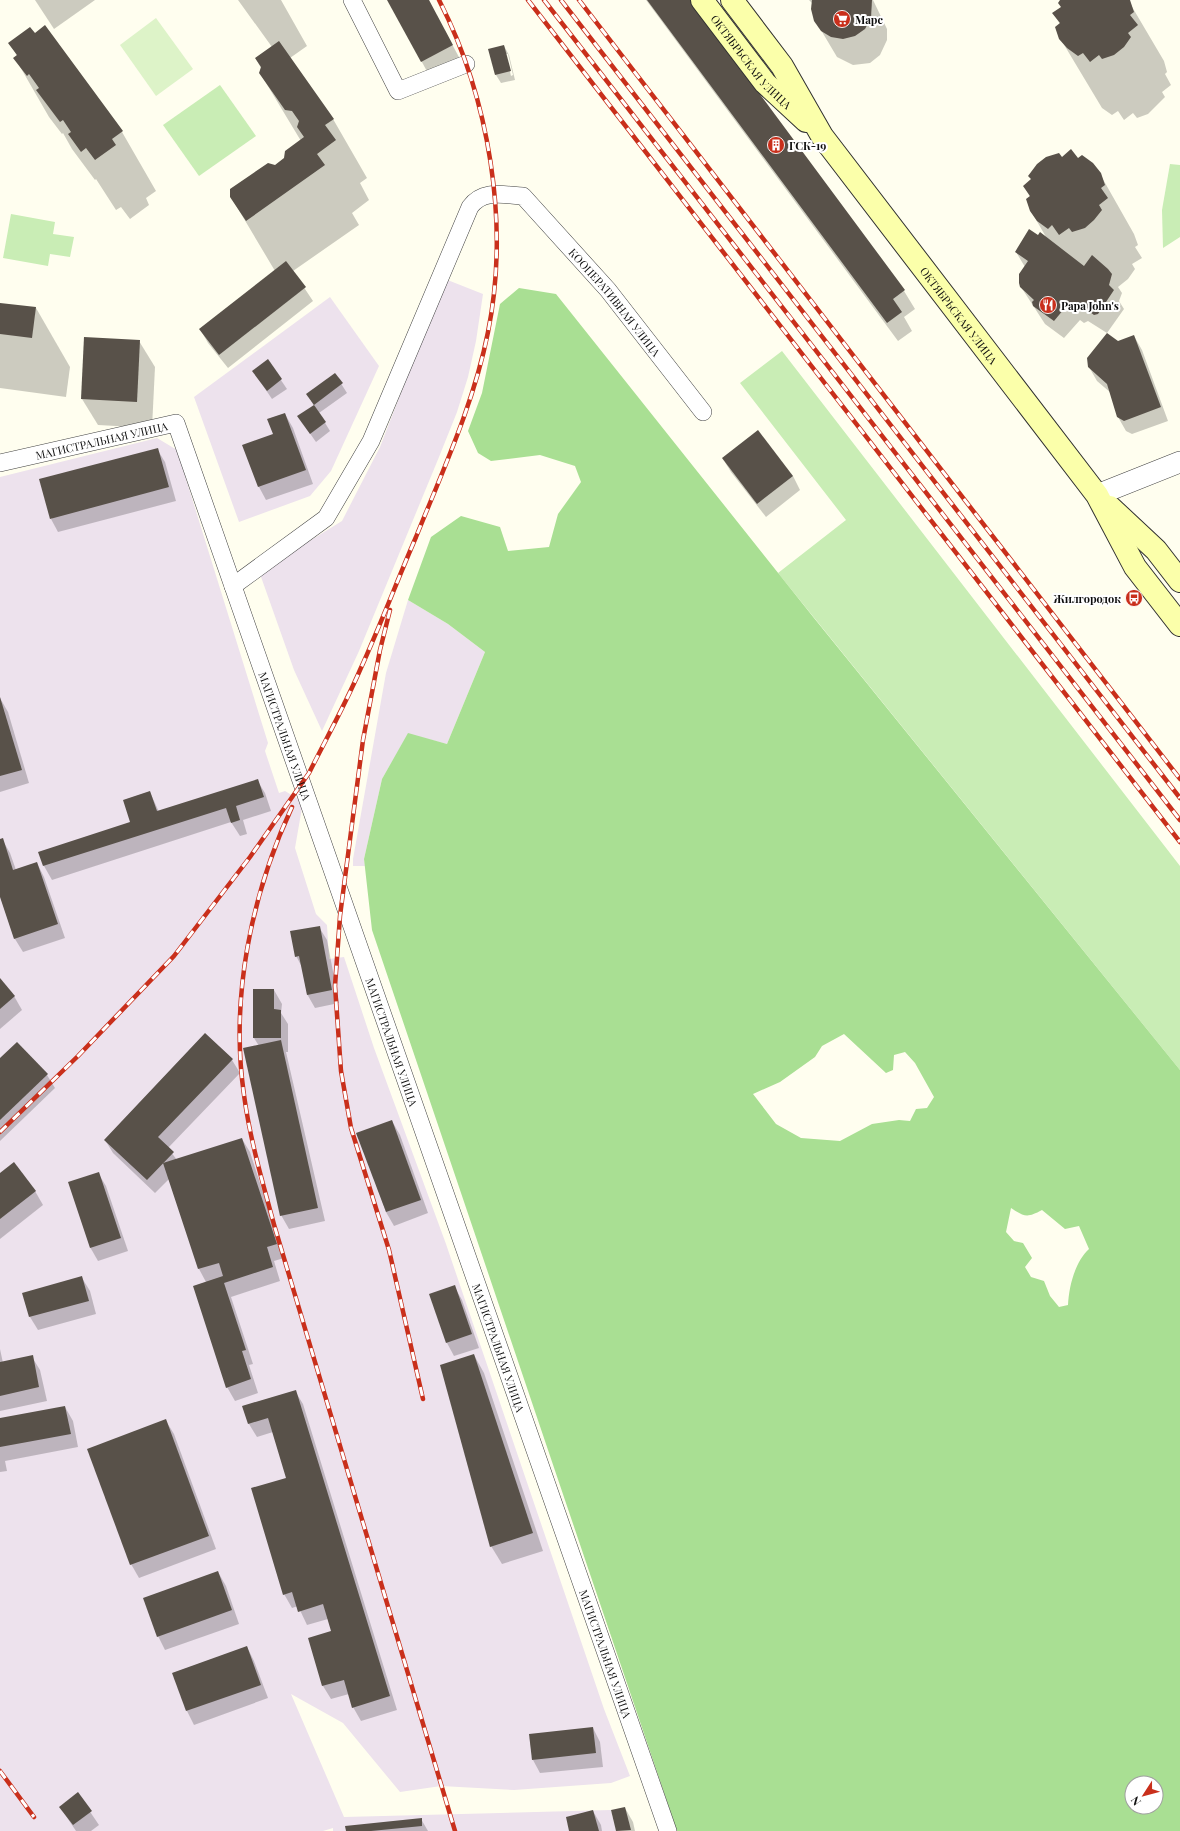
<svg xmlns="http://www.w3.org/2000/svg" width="1180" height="1831" font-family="'Playfair Display',serif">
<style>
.industrial{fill:#ede2ed}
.green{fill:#c9edb5}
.forest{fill:#a9df93;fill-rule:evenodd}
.pitch{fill:#ddf3c8}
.shadow{fill:#0003;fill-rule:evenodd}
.building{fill:#585149}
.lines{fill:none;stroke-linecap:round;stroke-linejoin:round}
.minor-casing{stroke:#414141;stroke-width:18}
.tertiary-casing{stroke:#414141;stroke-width:22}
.secondary-casing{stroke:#303030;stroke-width:24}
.minor{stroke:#fff;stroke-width:17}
.tertiary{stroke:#fff;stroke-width:21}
.secondary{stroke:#fbffaa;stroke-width:22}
.rail-casing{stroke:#c92f1b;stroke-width:4.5}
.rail{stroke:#fff;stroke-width:3;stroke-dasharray:9;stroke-linecap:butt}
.labels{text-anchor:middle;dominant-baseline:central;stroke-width:4;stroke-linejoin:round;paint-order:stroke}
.poi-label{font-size:11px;font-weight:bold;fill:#0e0e0e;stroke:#fff;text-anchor:start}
.street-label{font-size:11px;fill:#0e0e0e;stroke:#fff}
</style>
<rect width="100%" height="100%" fill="#fffeef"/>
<!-- industrial -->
<g class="industrial">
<polygon points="445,279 483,294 476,341 468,377 457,412 439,457 359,651 322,731 294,670 260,574 303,545 342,521 380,447"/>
<polygon points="330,297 379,366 331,471 310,496 239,522 194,397"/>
<polygon points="157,438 177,450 268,743 265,751 279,793 285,791 303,802 295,848 316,914 327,925 329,959 344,957 374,1048 446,1244 604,1709 630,1776 611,1783 514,1790 441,1786 400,1792 343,1723 291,1694 344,1817 611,1810 616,1831 333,1831 333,1828 323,1831 0,1831 0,477"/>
<polygon points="408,600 448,624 485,652 447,744 408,734 382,779 364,859 365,866 353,866 353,859 386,673"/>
</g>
<!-- green -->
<g class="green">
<polygon points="220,85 256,136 199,176 163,125"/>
<polygon points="1170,164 1180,165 1180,237 1163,248 1162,210"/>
<polygon points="11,214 55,222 53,234 74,237 70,257 50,254 48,266 3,258"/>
<polygon points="782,351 1180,866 1180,1070 778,573 846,520 740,383"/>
</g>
<!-- forest -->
<path class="forest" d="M 519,288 L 556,294 L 814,618 L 1180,1070 L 1180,1831 L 677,1831 L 372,930 L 364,859 L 382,779 L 408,733 L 447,744 L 485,652 L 448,624 L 408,600 L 431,537 L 461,516 L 500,527 L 508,551 L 549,547 L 558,514 L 581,482 L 575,466 L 540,455 L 491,461 L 478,453 L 468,431 L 482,393 L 500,304 ZM 844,1034 L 886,1073 L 893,1070 L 894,1055 L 905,1052 L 915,1063 L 934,1097 L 927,1108 L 916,1109 L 910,1121 L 899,1120 L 872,1124 L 840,1141 L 801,1138 L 776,1124 L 753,1094 L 780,1082 L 815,1057 L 822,1046 ZM 1011,1208 C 1025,1217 1027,1218 1042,1210 L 1065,1229 L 1079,1226 L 1089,1249 C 1075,1262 1069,1286 1068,1305 L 1059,1307 L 1050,1296 L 1044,1281 L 1031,1277 L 1025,1267 L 1032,1258 L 1023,1243 L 1014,1241 L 1006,1232 ZM 1132,1783 L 1156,1783 L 1156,1807 L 1132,1807 Z"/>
<!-- pitch -->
<polygon class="pitch" points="156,18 193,69 156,96 120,45"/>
<!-- shadow -->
<g class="shadow">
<polygon points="35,0 95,0 54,29"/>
<polygon points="238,0 281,0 307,46 290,58 333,119 367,178 360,183 369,200 352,213 359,225 293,271 313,301 228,368 208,343 200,329 275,271 231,197 285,159 301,141 260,73 261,68 256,59 272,47"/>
<polygon points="388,0 428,0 460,59 429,75"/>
<polygon points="646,0 689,0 904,291 915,309 904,317 912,331 898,341"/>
<polygon points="809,0 873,0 887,29 887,40 880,55 870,63 853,65 837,57 815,20 813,4"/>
<polygon points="1061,0 1128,0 1164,61 1167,72 1165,74 1171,85 1162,92 1165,97 1148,114 1137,118 1133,113 1124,120 1118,111 1112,115 1102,108 1060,38 1060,24 1053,13 1062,7"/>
<polygon points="45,27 122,132 156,191 146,198 149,205 130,219 121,207 116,210 96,179 95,180 72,149 63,133 62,134 49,117 15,58 17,56 10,43 35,34"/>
<path d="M 504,46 L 509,55 L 515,80 L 501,83 L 496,75 ZM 506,54 L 508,54 L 513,75 L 511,76 Z"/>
<polygon points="1061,158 1078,159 1100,174 1134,234 1138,245 1135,247 1142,258 1132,264 1135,269 1128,279 1118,287 1122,293 1119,301 1124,309 1107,333 1088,321 1084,323 1080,320 1064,338 1045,324 1021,287 1025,267 1016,252 1038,236 1046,237 1031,211 1030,197 1024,186"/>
<polygon points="0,304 36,308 70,367 66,397 0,388"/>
<polygon points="1134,336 1142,350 1168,421 1132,434 1126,431 1118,417 1111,393 1097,381 1089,367 1118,342"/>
<polygon points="139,341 155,367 152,428 98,425 82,399"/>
<polygon points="268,361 287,389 272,399 253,371"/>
<polygon points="335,374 347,393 319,413 330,431 316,442 304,425 314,406 308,395"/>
<polygon points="285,414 293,428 313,484 266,500 259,487 244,446 274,435"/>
<polygon points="157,449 165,462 176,501 58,532 51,519"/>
<polygon points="723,459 793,476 800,490 766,517 731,472"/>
<polygon points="0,698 8,712 29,783 0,792"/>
<polygon points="257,780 265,793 271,811 243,820 247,834 240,836 231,822 52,880 44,866 40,852 131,823 150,792 159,812"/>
<polygon points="2,839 10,853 16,870 37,863 44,877 65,938 23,952 15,939 0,894 0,840"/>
<polygon points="319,927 327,940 339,1003 315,1008 307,994 302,967 296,956"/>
<polygon points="0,980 14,996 22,1010 0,1029"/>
<polygon points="274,990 282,1004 281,1013 288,1024 288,1052 286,1052 325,1221 289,1229 281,1215 259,1046 254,1038"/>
<polygon points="17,1043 47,1075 55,1088 0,1141 0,1060"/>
<polygon points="232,1060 240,1073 168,1148 177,1160 242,1139 250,1152 284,1258 274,1261 280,1281 231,1297 253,1364 249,1365 258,1393 235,1401 227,1387 206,1282 199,1269 169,1179 155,1193 113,1153 105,1140"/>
<polygon points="392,1121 400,1135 428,1213 394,1226 386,1212 358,1134"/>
<polygon points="98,1173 106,1186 128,1251 98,1261 90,1247"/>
<polygon points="0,1174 35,1191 43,1205 0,1239"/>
<polygon points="82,1278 90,1291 96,1314 38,1330 30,1317 23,1294"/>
<polygon points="454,1286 462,1300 479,1348 454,1356 447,1343"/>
<polygon points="0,1349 3,1363 32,1357 40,1370 47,1401 0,1411"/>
<polygon points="474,1355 484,1373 543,1551 502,1564 491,1546"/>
<polygon points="295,1391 303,1404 397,1710 361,1721 353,1707 349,1694 331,1699 323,1686 309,1639 333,1632 328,1619 307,1625 298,1606 292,1608 284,1594 287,1478 273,1432 257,1437 249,1424 244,1406"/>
<polygon points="65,1407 73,1421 78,1447 5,1461 7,1471 0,1472 0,1419"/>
<polygon points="166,1421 174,1434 216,1549 139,1578 131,1564"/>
<polygon points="218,1572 226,1586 239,1624 165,1650 158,1636"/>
<polygon points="247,1647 254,1661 268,1698 194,1725 187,1711 173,1673"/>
<polygon points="593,1728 600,1742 603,1767 540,1773 533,1760"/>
<polygon points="78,1794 99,1825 91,1831 76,1831 60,1807"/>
<polygon points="625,1808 633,1822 635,1831 617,1831 613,1811"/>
<polygon points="593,1811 601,1825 602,1831 570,1831"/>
<polygon points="421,1819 428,1831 347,1831"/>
</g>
<!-- building -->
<g class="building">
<polygon points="387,0 429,0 453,45 421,62"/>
<polygon points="647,0 690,0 905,290 893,299 902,312 887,323"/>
<polygon points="812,0 872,0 871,18 865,29 855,36 843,39 831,37 821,31 814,21 811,9"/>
<polygon points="1060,0 1130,0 1134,12 1130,15 1138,25 1128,33 1131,37 1124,47 1114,55 1102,59 1099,55 1090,62 1083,53 1078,56 1067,48 1059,39 1055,27 1060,23 1052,13 1061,7 1058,3"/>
<polygon points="45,25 123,131 112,139 116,145 95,160 86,148 81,152 68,134 71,132 63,120 60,122 36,90 39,88 29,74 27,76 13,58 17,55 8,43 30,27 35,33"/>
<polygon points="279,41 334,119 325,125 336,140 317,154 325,165 246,221 230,197 230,189 268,163 275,165 284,158 285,151 304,137 297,127 299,121 292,111 285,110 259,73 261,67 255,58"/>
<polygon points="504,45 511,71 495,75 488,49"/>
<polygon points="1071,149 1078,158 1082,155 1093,163 1101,173 1105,185 1101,188 1108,198 1099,205 1102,210 1094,220 1085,228 1072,232 1069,228 1059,235 1052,225 1048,229 1037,221 1030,211 1026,199 1030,196 1023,186 1031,179 1028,176 1037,164 1046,157 1059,153 1062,157"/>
<polygon points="1029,229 1038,235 1040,232 1084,266 1092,255 1108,269 1112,274 1109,285 1114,290 1098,314 1094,315 1078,303 1073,305 1069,303 1054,321 1033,306 1032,302 1034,300 1020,287 1019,283 1019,274 1028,261 1015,252"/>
<polygon points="286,261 306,287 219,355 199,329"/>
<polygon points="0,303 36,307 32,338 0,334"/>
<polygon points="1107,333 1118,341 1134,335 1161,407 1124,421 1117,417 1107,384 1088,367 1087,358"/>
<polygon points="84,337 140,340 137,402 81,399"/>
<polygon points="268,359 282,379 267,391 252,371"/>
<polygon points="335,373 343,383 314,405 306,394"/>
<polygon points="314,405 326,422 310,434 297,416"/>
<polygon points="285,413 306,470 258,487 242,445 273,434 267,419"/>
<polygon points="758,430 793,476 757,504 722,458"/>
<polygon points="158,448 169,487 50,519 39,479"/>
<polygon points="0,697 22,770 0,776"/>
<polygon points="258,779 264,797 236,806 240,820 231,823 226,808 43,866 38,852 130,822 123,800 150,791 157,811"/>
<polygon points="3,838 13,870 37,862 58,924 14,939 0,897 0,839"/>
<polygon points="320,926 332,990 307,995 299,956 295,957 290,931"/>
<polygon points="0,978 15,996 0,1009"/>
<polygon points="253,989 274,989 274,1009 281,1010 281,1038 253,1038"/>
<polygon points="205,1033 233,1059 158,1137 174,1152 147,1180 104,1140"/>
<polygon points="281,1040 318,1208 280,1216 243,1048"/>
<polygon points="17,1042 48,1074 0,1120 0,1058"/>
<polygon points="392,1120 421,1200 386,1212 356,1133"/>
<polygon points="242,1138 277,1244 267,1247 273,1267 224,1283 246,1350 242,1351 251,1379 226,1388 193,1286 223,1276 219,1263 198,1269 163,1163"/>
<polygon points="14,1162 36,1191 0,1219 0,1173"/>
<polygon points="99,1172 121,1238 90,1248 68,1182"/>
<polygon points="82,1276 89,1301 29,1317 22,1293"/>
<polygon points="455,1285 472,1334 446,1343 429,1294"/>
<polygon points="474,1354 533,1533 490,1547 440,1365"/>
<polygon points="33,1355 39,1387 0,1396 0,1362"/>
<polygon points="296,1390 390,1696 352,1708 344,1680 322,1686 308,1638 331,1631 323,1604 298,1612 292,1592 283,1595 251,1488 286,1478 268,1418 248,1424 242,1406"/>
<polygon points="65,1406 71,1434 0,1447 0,1418"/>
<polygon points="166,1419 209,1536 130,1565 87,1449"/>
<polygon points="218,1571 232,1610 157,1637 143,1598"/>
<polygon points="247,1646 261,1685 186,1711 172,1673"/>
<polygon points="593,1727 596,1753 532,1760 529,1734"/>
<polygon points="78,1792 92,1811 73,1825 59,1807"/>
<polygon points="625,1807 631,1830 616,1831 611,1810"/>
<polygon points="593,1810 599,1831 569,1831 566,1817"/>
<polygon points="422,1818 422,1826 371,1831 346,1831 345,1826"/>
</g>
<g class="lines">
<!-- minor casing -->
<g class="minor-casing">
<g id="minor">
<polyline points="352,0 398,91 466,64"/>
<path id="s1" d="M 0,463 L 176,423 L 668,1831"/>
<path id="s2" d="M 233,586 L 326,518 L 371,441 L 470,207 C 483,189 504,195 523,196 L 608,290 L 703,412"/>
</g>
</g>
<!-- tertiary casing -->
<g class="tertiary-casing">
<polyline id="tertiary" points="1097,495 1180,462"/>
</g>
<!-- secondary casing -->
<g class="secondary-casing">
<g id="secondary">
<path id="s3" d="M 702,0 L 765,83 L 806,121"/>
<path id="s4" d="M 732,0 L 782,66 L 822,136 L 1097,495 L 1135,567 L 1180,625"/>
<polyline points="1110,507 1156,550 1180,581"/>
</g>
</g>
<!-- minor -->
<use href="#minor" class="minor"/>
<!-- tertiary -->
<use href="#tertiary" class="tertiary"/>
<!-- secondary -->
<use href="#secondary" class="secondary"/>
<!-- rail casing -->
<g class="rail-casing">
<g id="rail">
<polyline points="528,0 1180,842"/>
<polyline points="544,0 1180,820"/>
<polyline points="561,0 1180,798"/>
<polyline points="579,0 1180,779"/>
<polyline points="390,610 380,650 363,740 340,916 335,986 341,1071 351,1128 389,1250 423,1399"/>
<path d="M 292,807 C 251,895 230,998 244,1095 C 250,1140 263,1184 275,1228 L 455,1831"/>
<path d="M 0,1132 L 78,1056 L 174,956 L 250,857 L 302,783 L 309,773 C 326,739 345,705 360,670 C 380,626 397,581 416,537 C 443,470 474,403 488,332 C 510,223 489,98 439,0"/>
<polyline points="0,1771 34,1817"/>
</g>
</g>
<!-- rail -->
<use href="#rail" class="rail"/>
</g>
<!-- icons -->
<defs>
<g id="supermarket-disc" transform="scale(0.9)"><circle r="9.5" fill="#c92f1b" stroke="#fff"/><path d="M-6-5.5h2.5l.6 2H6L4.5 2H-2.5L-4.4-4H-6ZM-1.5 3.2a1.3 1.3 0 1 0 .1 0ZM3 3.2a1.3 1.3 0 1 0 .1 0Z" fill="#fff"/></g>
<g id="building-disc" transform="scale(0.9)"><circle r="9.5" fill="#c92f1b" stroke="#fff"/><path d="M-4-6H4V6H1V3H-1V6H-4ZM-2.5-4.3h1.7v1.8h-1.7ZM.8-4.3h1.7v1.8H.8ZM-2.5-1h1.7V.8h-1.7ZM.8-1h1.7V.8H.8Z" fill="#fff"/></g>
<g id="restaurant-disc" transform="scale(0.9)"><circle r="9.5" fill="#c92f1b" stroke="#fff"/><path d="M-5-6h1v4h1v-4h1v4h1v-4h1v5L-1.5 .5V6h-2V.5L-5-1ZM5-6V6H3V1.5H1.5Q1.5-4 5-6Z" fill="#fff"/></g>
<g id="bus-disc" transform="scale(0.9)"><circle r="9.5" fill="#c92f1b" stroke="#fff"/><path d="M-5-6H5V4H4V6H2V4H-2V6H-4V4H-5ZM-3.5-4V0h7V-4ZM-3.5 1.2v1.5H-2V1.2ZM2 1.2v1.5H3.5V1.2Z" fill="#fff"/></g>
</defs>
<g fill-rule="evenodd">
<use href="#supermarket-disc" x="842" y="19"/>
<use href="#building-disc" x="776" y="145"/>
<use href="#restaurant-disc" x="1048" y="305"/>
<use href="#bus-disc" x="1134" y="598"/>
</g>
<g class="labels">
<!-- poi labels -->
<g class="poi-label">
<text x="855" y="19">Марс</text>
<text x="789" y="145">ГСК-19</text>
<text x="1061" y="305">Papa John's</text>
<text x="1121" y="598" text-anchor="end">Жилгородок</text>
</g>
<!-- street labels -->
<g class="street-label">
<text stroke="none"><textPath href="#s3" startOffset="79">ОКТЯБРЬСКАЯ УЛИЦА</textPath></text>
<text stroke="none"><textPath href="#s2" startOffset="656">КООПЕРАТИВНАЯ УЛИЦА</textPath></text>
<text stroke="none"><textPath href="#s4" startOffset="389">ОКТЯБРЬСКАЯ УЛИЦА</textPath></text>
<text stroke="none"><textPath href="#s1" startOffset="104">МАГИСТРАЛЬНАЯ УЛИЦА</textPath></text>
<text stroke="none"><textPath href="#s1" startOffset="512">МАГИСТРАЛЬНАЯ УЛИЦА</textPath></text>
<text stroke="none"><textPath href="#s1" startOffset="836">МАГИСТРАЛЬНАЯ УЛИЦА</textPath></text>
<text stroke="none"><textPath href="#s1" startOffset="1160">МАГИСТРАЛЬНАЯ УЛИЦА</textPath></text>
<text stroke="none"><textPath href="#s1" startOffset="1484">МАГИСТРАЛЬНАЯ УЛИЦА</textPath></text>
</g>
</g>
<!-- north arrow -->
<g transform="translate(1144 1795) rotate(234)"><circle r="19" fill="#ffffff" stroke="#9f9f9f"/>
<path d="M0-3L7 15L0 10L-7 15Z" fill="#c92f1b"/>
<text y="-6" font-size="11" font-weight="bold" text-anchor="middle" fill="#0e0e0e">N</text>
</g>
</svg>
